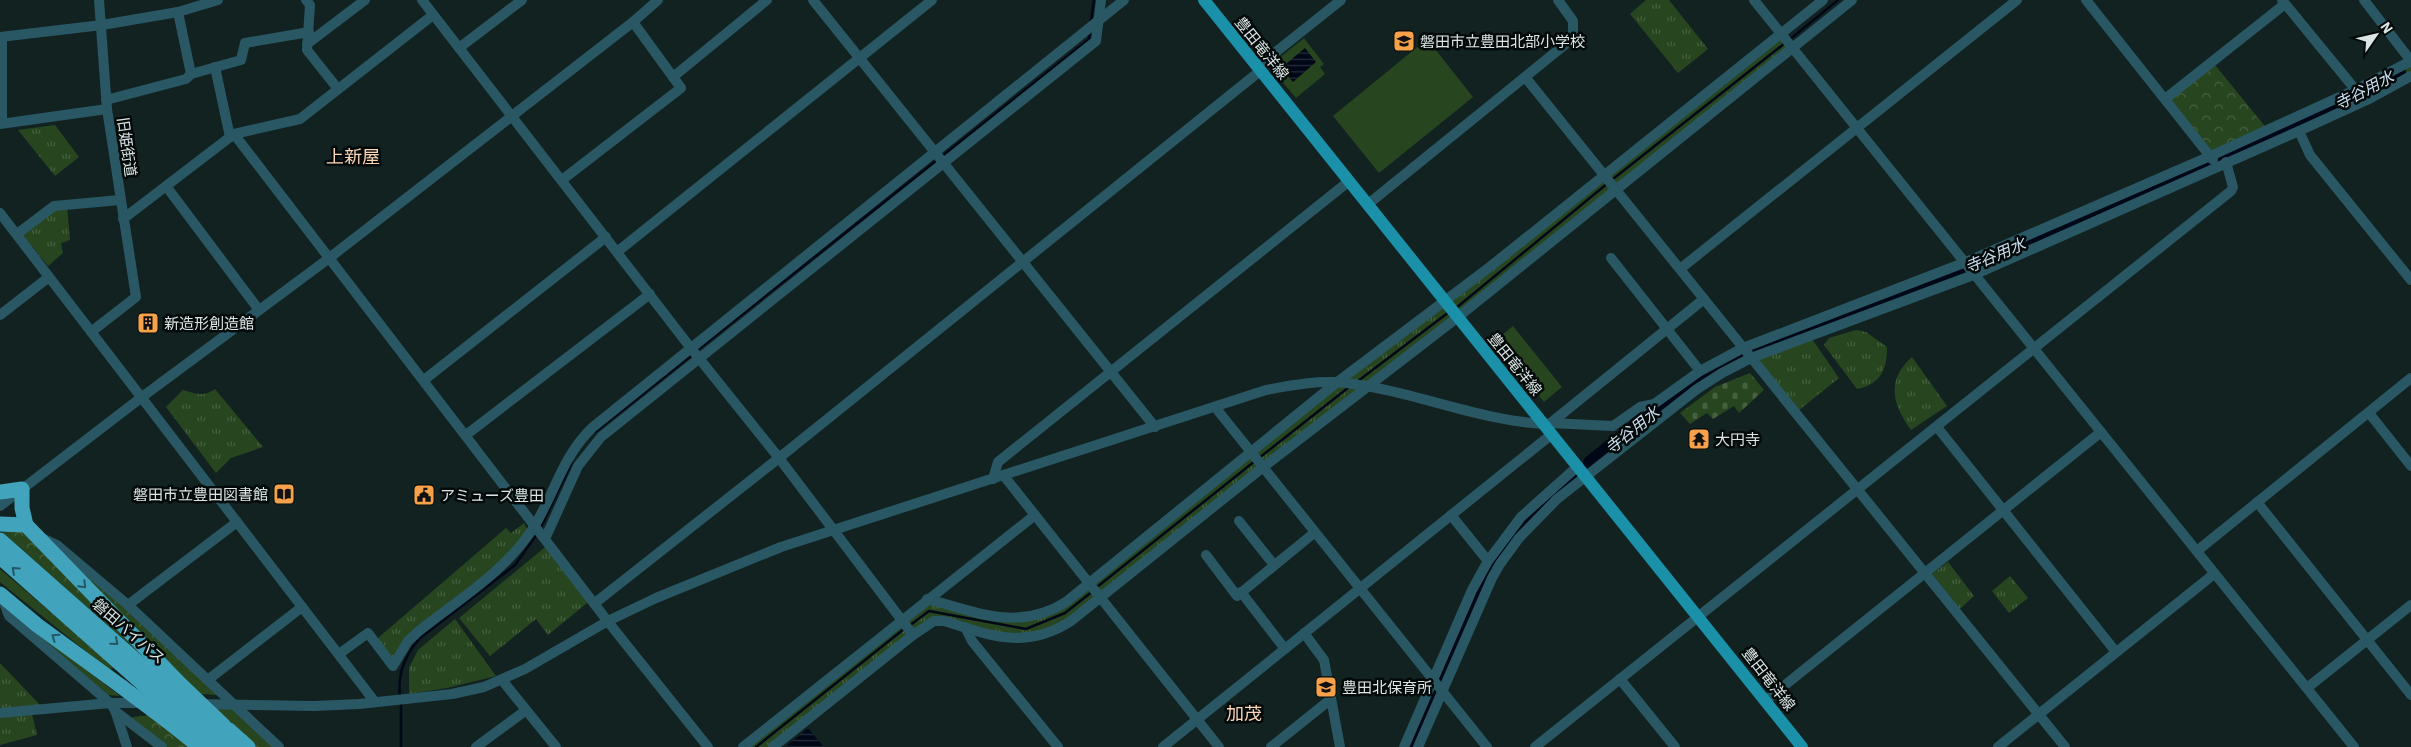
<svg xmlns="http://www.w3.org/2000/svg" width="2411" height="747" font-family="'IBM Plex Sans','Noto Sans JP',sans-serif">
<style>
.grass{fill:url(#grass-tufts)}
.forest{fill:url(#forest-crowns)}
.cemetery{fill:url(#cemetery-stones)}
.pitch{fill:#274620}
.water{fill:url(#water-rules)}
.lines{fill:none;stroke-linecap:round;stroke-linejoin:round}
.stream{stroke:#000818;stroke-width:2.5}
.river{stroke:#000818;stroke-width:16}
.minor{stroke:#295864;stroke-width:10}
.major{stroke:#1a90a9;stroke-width:12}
.highway{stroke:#42a4bc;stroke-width:15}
.highway-bridge{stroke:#42a4bc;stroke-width:15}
.oneway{stroke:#235763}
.labels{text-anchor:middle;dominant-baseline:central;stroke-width:5;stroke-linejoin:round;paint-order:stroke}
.poi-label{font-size:15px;fill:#dae5e4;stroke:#040a0a;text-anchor:start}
.street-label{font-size:15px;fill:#dae5e4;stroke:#040a0a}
.water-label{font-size:16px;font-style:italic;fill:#ccdfef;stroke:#040a0a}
.quarter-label{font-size:18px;fill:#fcd6b6;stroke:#040a0a}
</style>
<defs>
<pattern id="grass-tufts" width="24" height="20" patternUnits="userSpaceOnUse" patternTransform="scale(1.25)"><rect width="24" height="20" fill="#274620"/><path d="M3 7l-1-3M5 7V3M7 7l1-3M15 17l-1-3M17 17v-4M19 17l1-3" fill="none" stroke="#466140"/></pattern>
<pattern id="forest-crowns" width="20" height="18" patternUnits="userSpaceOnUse" patternTransform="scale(1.25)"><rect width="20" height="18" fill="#274620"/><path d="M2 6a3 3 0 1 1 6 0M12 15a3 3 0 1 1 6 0" fill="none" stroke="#466140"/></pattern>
<pattern id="cemetery-stones" width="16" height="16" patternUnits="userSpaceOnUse" patternTransform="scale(1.25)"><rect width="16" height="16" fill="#274620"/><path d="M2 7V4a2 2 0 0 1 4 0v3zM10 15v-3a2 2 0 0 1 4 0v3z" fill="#466140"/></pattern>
<pattern id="water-rules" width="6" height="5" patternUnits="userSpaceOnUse" patternTransform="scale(1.25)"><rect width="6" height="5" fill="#000818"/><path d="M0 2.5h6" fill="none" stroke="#252c39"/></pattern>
</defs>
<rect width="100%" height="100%" fill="#112221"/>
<!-- grass -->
<g class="grass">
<polygon points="1646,0 1669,0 1708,49 1678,73 1630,14"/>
<polygon points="1781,34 1793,48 1054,632 1011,638 934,621 773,747 745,747 927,599 968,609 1038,616 1066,602"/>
<polygon points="2411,58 2411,75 1976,274 1751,358 1637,436 1519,538 1489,586 1418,747 1405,747 1482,573 1514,525 1578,466 1697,376 1732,356 2211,156"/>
<polygon points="55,125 79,157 55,176 18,130"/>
<polygon points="67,205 70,240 61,243 63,253 48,266 20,232 54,206"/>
<path d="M 1856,330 L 1866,332 L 1887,347 C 1887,369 1881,384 1857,389 L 1824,345 L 1829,338 Z"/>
<polygon points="1812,339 1839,378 1798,411 1756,360"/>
<path d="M 1912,357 L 1947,406 L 1911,430 C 1892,404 1886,380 1912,357 Z"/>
<path d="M 215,389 L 263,447 L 231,458 L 216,473 L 166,407 L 183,390 C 196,394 204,397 215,389 Z"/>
<polygon points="524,523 529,533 509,559 390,663 378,638 506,528 511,533"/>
<polygon points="549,544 592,599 548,635 536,619 490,656 459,618"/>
<polygon points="1948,562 1974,596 1960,609 1932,574"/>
<polygon points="2010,576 2028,598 2009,613 1992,591"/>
<polygon points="455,619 496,676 447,688 409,694 409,668 418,650"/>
<polygon points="0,664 1,664 41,706 0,710"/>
<polygon points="31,710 37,735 0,745 0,713"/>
</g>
<!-- forest -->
<g class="forest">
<polygon points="2211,60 2268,130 2215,154 2165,99"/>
<polygon points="26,525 166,677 0,530"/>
<polygon points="72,557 219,695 199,694 65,560"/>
<polygon points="0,569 115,667 109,670 0,582"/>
<polygon points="21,620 120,696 107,695"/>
<polygon points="234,704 279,747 255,747 214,707"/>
<polygon points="151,715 192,747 162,747 124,718"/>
</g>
<!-- cemetery -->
<polygon class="cemetery" points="1750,373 1764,390 1739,413 1734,406 1713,419 1707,413 1690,424 1680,413 1715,387"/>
<!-- pitch -->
<g class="pitch">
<polygon points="1304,38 1324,64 1320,67 1325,74 1296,98 1269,66"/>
<polygon points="1427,39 1473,97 1379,173 1333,116"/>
<polygon points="1513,326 1562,387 1544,402 1495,341"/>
</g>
<!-- water -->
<g class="water">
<polygon points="1305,48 1316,62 1293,82 1281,68"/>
<polygon points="808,728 824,747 785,747"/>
</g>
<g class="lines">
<!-- stream -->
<g class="stream">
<polyline points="1091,21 1094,0"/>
<polyline points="1789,40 1838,0"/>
<polyline points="941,157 1089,39 1090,31"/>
<polyline points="1613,179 1785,43"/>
<polyline points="1456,308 1608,183"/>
<polyline points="696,351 937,160"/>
<polyline points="1358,381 1449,312"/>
<polyline points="595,432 692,355"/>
<polyline points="1259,458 1349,387"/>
<polyline points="540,529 572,462"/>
<polyline points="1097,587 1255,461"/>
<polyline points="909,626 929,611 1026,629 1065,613 1093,591"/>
<path d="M 400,696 C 397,673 405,655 420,638 L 515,565 L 537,534"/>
<polyline points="401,702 401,747"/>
<polyline points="756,747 904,629"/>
</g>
<!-- river -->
<g class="river">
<polyline points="1591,463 1677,395 1727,361 1959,271 2218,159 2349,99 2398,73"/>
<polyline points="1411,747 1492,566 1521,527 1547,499 1574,477"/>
</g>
<!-- minor -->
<g class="minor">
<polyline points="306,0 310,5 307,50 338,89"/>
<polyline points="422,0 690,347 779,458 913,635"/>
<polyline points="813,0 1155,427"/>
<polyline points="1754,0 2354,747"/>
<polyline points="2086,0 2213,160"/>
<polyline points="2282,0 2359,94"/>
<polyline points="2364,0 2411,61"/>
<polyline points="633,22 673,77 767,0"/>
<polyline points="0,37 102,25 178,12 218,0"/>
<polyline points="2,37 2,122"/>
<polyline points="307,44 365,0"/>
<polyline points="459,48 522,0"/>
<polyline points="215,67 230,137"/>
<polyline points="1257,67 1341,0"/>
<polyline points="191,74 241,60 245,43 309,32"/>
<polyline points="1525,77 2065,747"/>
<polyline points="2165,99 2285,4"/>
<polyline points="106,100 186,79 191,74 178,12"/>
<polyline points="0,124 107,109"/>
<polyline points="2299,131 2310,155 2411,280"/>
<polyline points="234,134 609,623 708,747"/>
<polyline points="562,180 681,88 673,77"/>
<polyline points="166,186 259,310"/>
<polyline points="1367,205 1573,38 1573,21 1558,0"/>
<polyline points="0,213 375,702"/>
<polyline points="123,219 234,134 300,119 433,15"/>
<polyline points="17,234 54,206 120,200"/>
<polyline points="617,252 932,0"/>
<polyline points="1611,258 1700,371"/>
<polyline points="1680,269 2017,0"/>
<polyline points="0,315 49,277"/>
<polyline points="91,332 136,297 107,109 99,0"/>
<polyline points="424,380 606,237"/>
<polyline points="1215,407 1487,747"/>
<polyline points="2369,413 2411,466"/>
<polyline points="1550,423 1613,426 1640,407 1654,404 1700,371 1743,348 1966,262 2215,154 2357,89 2411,61"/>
<polyline points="1547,426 1704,299"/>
<polyline points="1937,427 2116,652"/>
<polyline points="466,435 650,294"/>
<polyline points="1004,476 1219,747"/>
<polyline points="993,479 998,462 1348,182"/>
<polyline points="2257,502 2411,695"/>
<polyline points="0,506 142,397 328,259 633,22 658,0"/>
<polyline points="1451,515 1488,561"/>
<polyline points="1239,521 1274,565"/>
<polyline points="44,539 57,545 128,605 279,747"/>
<polyline points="545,539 578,466 601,437 1096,41 1101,0"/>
<polyline points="2197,551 2411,378"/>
<polyline points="1206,555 1237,596 1314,533"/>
<polyline points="1241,592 1285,649"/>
<polyline points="2,597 9,616 110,703 115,710 127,747"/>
<path d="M 927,599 C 977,612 1018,632 1066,602 L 1336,383 L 1491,266 L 1823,0"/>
<polyline points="595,603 779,458 1260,71"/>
<polyline points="128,605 237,522"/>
<polyline points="965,627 972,641 1058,747"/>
<polyline points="1304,633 1324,660 1340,747"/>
<path d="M 339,654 L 368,633 L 393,666 L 408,641 L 419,631 C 459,599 508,570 535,525 C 555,492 563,455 593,427 L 1124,0"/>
<polyline points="209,679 302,607"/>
<polyline points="1620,679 1675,747"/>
<polyline points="502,680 556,747"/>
<polyline points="2307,688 2411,605"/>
<polyline points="1765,701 2101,432"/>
<path d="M 198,704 L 314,706 L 359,704 L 452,694 L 484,687 L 525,669 L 608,621 L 656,598 L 781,547 L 1266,390 C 1292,385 1319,380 1346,383 C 1413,391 1476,420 1544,424"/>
<polyline points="115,711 162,747"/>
<polyline points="0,713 110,703 144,703"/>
<polyline points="476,747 525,711"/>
<polyline points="743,747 1035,515"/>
<path d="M 773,747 L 913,635 L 934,621 L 944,621 C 991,636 1026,650 1071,621 L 1262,468 L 1458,317 L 1852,0"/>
<polyline points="1163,747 1552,434"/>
<polyline points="1271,747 1331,699"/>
<polyline points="1404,747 1472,590 1488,561 1521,517 1578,466"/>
<polyline points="1418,747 1492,578 1500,564 1519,538 1557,499 1697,389 1722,373 1751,358 1976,274 2299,131 2367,100 2411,76"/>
<polyline points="1535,747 2231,191 2233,187 2226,162"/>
<polyline points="1998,747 2214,574"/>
</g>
<!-- major -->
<polyline class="major" points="1204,0 1802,747"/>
<!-- highway -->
<g class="highway">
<polyline points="0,492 22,489 22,508 26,525 180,684"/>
<polyline points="0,524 26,525"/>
<polyline points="0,540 165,686"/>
<polyline points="0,557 143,684"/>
<polyline points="0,594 37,625 122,687"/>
<polyline points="166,720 200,747"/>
<polyline points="206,723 234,747"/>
<polyline points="195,729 216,747"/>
<polyline points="229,730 248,747"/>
</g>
<!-- highway-bridge -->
<g class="highway-bridge">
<polyline points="143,684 195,729"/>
<polyline points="180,684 224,726"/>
<polyline points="165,686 200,717"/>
<polyline points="122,687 166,720"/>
</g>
</g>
<!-- one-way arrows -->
<defs><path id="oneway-chevron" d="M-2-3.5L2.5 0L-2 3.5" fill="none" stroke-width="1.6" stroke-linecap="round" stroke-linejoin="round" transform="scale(1.25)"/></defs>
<g class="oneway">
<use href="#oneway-chevron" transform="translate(15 570) rotate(-138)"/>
<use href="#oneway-chevron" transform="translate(83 585) rotate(45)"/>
<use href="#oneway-chevron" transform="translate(55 637) rotate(-145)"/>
<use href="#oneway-chevron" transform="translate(115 642) rotate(41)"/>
</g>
<!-- icons -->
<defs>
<g id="school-square" transform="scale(1.125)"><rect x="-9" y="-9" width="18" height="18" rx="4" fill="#f7a14a" stroke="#040a0a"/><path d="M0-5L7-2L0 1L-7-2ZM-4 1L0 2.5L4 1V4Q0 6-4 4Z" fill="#111"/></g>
<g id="building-square" transform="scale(1.125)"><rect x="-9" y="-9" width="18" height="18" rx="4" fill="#f7a14a" stroke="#040a0a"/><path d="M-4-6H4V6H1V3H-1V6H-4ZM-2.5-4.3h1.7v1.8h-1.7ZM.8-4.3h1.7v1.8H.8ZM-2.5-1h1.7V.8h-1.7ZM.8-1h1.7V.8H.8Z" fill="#111"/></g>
<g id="temple-square" transform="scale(1.125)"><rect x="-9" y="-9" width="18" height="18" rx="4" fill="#f7a14a" stroke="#040a0a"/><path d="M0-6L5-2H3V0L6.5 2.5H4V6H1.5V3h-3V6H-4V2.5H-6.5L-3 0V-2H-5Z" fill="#111"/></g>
<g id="library-square" transform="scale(1.125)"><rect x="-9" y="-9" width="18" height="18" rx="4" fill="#f7a14a" stroke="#040a0a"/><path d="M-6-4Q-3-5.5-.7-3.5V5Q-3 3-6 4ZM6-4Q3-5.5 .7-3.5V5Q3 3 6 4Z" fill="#111"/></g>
<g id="civic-square" transform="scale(1.125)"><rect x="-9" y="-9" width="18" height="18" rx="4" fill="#f7a14a" stroke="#040a0a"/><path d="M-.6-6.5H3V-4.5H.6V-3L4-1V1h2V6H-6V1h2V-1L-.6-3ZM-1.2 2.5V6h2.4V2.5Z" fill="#111"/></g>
</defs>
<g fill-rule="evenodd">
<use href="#school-square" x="1404" y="41"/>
<use href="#building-square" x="148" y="323"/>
<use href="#temple-square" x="1699" y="439"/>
<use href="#library-square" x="284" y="494"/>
<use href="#civic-square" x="424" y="495"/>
<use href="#school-square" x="1326" y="687"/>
</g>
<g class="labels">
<!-- poi labels -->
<g class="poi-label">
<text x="1420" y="41">磐田市立豊田北部小学校</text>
<text x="164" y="323">新造形創造館</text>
<text x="1715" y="439">大円寺</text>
<text x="268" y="494" text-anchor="end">磐田市立豊田図書館</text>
<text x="440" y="495">アミューズ豊田</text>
<text x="1342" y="687">豊田北保育所</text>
</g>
<!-- street labels -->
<g class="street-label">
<text transform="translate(1262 48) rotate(51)">豊田竜洋線</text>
<text transform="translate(127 147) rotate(82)">旧姫街道</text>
<text transform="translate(1515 364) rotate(51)">豊田竜洋線</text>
<text transform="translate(129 631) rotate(41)">磐田バイパス</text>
<text transform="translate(1769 679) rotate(52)">豊田竜洋線</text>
</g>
<!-- water labels -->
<g class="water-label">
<text transform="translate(2364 90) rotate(-28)">寺谷用水</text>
<text transform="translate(1995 255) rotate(-23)">寺谷用水</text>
<text transform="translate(1632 430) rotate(-39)">寺谷用水</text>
</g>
<!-- quarter labels -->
<g class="quarter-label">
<text x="353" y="156">上新屋</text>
<text x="1244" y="713">加茂</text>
</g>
</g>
<!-- north arrow -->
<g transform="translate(2376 35) rotate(56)" stroke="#040a0a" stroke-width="4" paint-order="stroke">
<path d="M0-4L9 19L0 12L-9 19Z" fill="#dae5e4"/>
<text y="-8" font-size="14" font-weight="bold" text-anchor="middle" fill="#dae5e4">N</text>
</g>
</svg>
